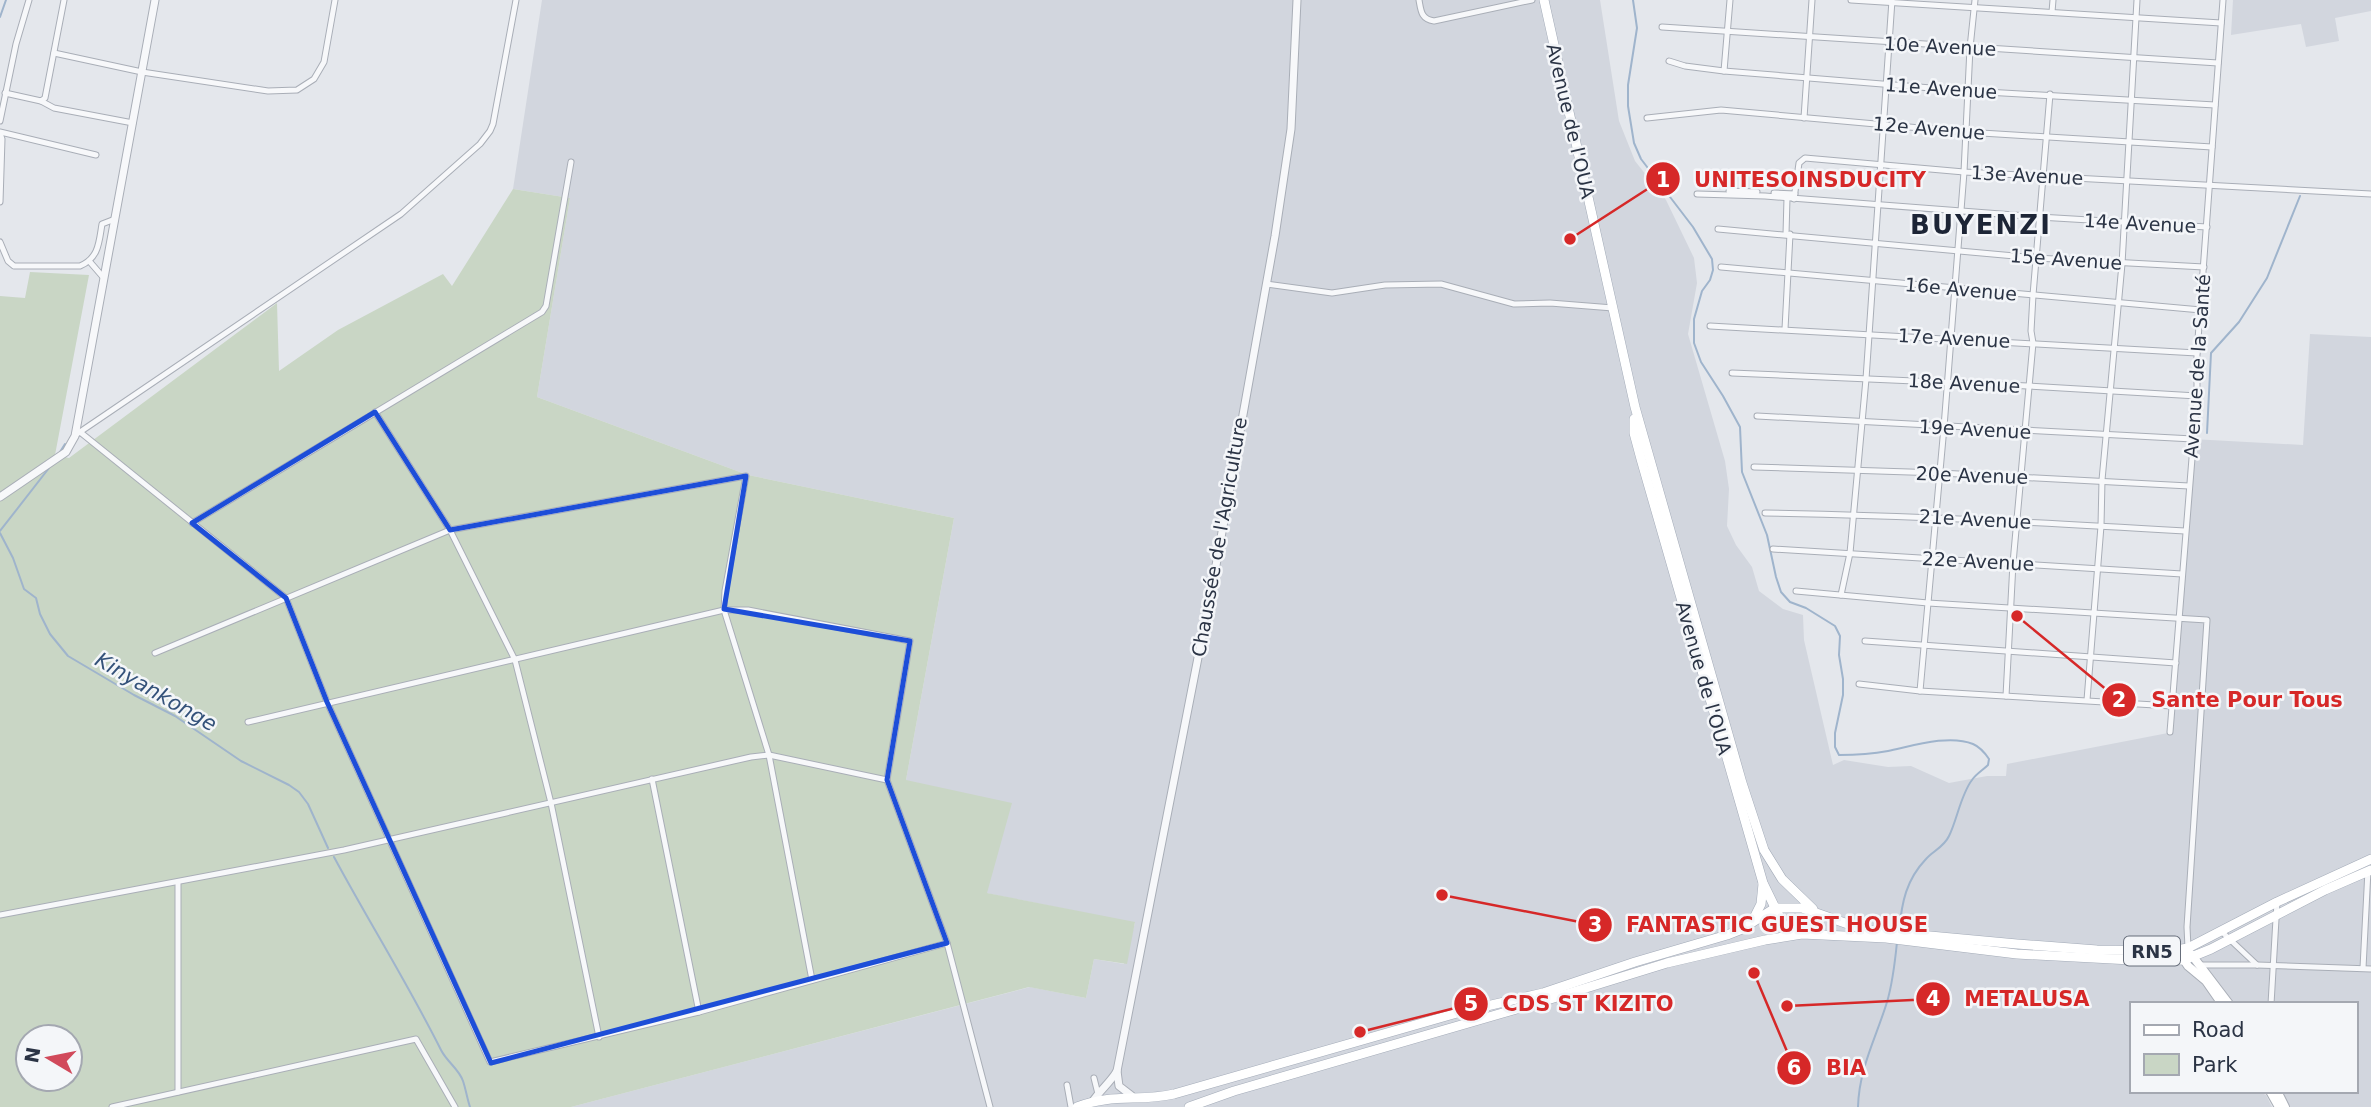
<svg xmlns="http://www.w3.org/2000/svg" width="2371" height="1107" font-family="'DejaVu Sans',sans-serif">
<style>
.built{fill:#d2d6de}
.green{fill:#c9d6c5;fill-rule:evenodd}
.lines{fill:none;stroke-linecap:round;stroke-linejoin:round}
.stream{stroke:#9fb4cc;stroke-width:2}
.minor-casing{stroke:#a9aeb7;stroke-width:7}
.tertiary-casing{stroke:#a9aeb7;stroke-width:9}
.secondary-casing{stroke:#a9aeb7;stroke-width:10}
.primary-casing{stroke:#a3abb8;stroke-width:10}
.minor{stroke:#f7f8fa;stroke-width:5}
.tertiary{stroke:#f7f8fa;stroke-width:7}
.secondary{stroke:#fff;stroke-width:8}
.primary{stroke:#fff;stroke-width:9}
.marked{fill:none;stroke:#1d4ed8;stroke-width:5;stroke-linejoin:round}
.labels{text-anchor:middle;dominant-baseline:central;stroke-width:5;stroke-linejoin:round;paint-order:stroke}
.shield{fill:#f4f6f9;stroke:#676e7b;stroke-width:2}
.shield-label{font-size:18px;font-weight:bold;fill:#2b3445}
.street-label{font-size:19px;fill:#2b3445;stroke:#f4f6f9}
.water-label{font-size:21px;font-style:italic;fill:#34527a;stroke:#f4f6f9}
.district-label{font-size:26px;font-weight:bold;letter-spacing:2px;fill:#1d2536;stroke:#f4f6f9}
.leader{fill:none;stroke:#d62828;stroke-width:2.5}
.callout-dot{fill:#d62828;stroke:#f4f6f9;stroke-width:2.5}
.mark-label{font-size:21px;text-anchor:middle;font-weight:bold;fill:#fff}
.callout-label{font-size:21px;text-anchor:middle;font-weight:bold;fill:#d62828;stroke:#f4f6f9;stroke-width:5;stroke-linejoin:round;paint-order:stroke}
</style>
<rect width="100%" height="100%" fill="#e4e7ec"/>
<!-- built -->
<g class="built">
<polygon points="542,0 1600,0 1619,121 1635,161 1666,200 1694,258 1697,283 1688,334 1725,461 1729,489 1727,526 1736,545 1752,567 1759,591 1783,609 1803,615 1804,640 1833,765 1844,760 1888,767 1911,766 1949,783 1987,776 2006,776 2007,764 2168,733 2192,439 2303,445 2310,334 2371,337 2371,1107 2290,1107 2281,1091 2355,1091 2355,1004 2131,1004 2131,1091 2256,1091 2266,1095 2272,1107 571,1107 1030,987 1086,998 1094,959 1124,964 1135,923 986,893 906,780 954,518 748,475 537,397 570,198 513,189"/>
<polygon points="2233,0 2371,0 2371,11 2335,18 2339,41 2306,47 2301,24 2231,35"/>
</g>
<!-- green -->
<path class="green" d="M 513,189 L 570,198 L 537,397 L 748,475 L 954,518 L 906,780 L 1012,803 L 987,893 L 1135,922 L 1127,964 L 1094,959 L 1086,998 L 1029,987 L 571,1107 L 0,1107 L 0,296 L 25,298 L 30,272 L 89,275 L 55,455 L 69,458 L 277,303 L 279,371 L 338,330 L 443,274 L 452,286 ZM 28,1037 L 70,1037 L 70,1079 L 28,1079 Z"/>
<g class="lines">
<!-- stream -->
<g class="stream">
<path d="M 1633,0 L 1637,28 L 1628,85 L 1628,106 L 1634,143 L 1641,159 L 1693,227 L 1712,259 L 1713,270 L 1710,280 L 1702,291 L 1694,319 L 1694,343 L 1701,362 L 1723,396 L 1740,427 L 1742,472 L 1767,535 L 1776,577 L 1781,592 L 1790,602 L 1806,608 L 1835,626 L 1840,636 L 1839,655 L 1843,679 L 1843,695 L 1835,733 L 1835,747 L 1839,755 C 1855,755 1872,754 1888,751 C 1912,746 1949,734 1973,744 C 1980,747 1985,753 1989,759 L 1988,765 C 1983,770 1976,774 1972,780 C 1961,794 1957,820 1949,836 C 1944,847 1933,851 1926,859 C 1906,880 1902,902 1899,930"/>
<polyline points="0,17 6,0"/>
<polyline points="2207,433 2211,353 2239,322 2267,278 2300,196"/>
<polyline points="60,452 65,444"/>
<polyline points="0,531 49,468"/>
<polyline points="0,533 13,558 24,589 36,598 40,614 50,634 68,656 134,695 175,716 241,761 289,785 299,792 308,804 328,848"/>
<path d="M 334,857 C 369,922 408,984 441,1050 C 447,1062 459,1069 463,1081 C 466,1090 467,1098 470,1107"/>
<path d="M 1858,1107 C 1859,1068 1876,1038 1887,1002 C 1893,982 1895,962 1897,942"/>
</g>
<!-- minor casing -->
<g class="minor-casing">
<g id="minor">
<path d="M 1419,0 C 1421,11 1421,19 1434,21 L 1532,0"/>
<polyline points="1851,0 2221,23"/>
<polyline points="2052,12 2053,0"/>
<polyline points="1662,27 2218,63"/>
<polyline points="54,53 142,72 268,91 297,90 314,79 324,62 335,0"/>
<polyline points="1669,61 1685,66 1724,71 1968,91 2215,105"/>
<polyline points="1724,71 1730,0"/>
<polyline points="5,93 41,101 45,98 64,0"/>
<polyline points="41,101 54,108 133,123"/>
<polyline points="1647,118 1721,110 1965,132 2212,147"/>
<polyline points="1804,118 1812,0"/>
<polyline points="0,121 16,44 29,0"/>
<polyline points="0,132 96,155"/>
<polyline points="0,133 2,139 0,202"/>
<polyline points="1729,191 1757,192"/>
<polyline points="1774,193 1795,194"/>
<polyline points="1697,194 1765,196 2039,217 2207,227"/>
<polyline points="1794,199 1799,163 1805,158 1964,172 2371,194"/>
<polyline points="1718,229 2036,258 2204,267"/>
<polyline points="1786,234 1787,198"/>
<path d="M 0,242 L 8,261 L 14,266 L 80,266 C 99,258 99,242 102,224 L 115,219"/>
<polyline points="90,262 103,277"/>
<polyline points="1721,267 2201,310"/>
<polyline points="1266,284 1332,293 1385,285 1441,284 1514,304 1550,303 1613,308"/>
<polyline points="1710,326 2197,353"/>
<polyline points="1785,329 1790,234"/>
<polyline points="1732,373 2028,386 2197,396"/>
<polyline points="375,412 450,530 515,660 551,803 599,1037"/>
<polyline points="1757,416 2193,439"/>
<polyline points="80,432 286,598 327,702 490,1062 699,1012 947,943"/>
<polyline points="77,434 401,214 480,144 490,131 493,124 516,0"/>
<polyline points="1754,467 1940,473 2189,486"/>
<path d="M 1765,513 C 1905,515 2045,523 2185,531"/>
<polyline points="192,523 542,312 546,306 571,162"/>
<polyline points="1773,549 2182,574"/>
<polyline points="1796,591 1928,603 2207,620 2187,927 2188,948"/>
<polyline points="1841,595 1850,553 1866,379 1892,0"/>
<polyline points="1865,641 2176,663"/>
<polyline points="155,653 450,530 746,476 725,591 724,610 769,755 812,980"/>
<polyline points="1859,684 1920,691 2172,706"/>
<polyline points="1920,691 1944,427 1964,172 1970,48 1975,0"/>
<polyline points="2006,696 2013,563 2033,343 2031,331 2033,295 2050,94"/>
<polyline points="2087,700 2101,526 2102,480 2122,264 2137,0"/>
<polyline points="248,722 724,610 748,610 910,641 887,780 947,943 990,1107"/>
<polyline points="2170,732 2197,396 2197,353 2223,0"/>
<polyline points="652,779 699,1012"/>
<polyline points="0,915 344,850 751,757 769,755 887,780"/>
<polyline points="2221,931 2257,965"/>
<polyline points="2199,965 2257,965 2371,969"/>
<polyline points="2363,968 2368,870"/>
<polyline points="2271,1004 2277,902"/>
<polyline points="1094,1078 1098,1094"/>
<polyline points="1067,1085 1071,1107"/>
<polyline points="178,1092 178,883"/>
<polyline points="112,1107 416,1039 455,1107"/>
</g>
</g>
<!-- tertiary casing -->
<g class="tertiary-casing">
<g id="tertiary">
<polyline points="0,497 66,452 75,436 155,0"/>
<polyline points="1132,1096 1119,1086 1117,1071 1215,571 1275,236 1291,129 1297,0"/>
<path d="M 1093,1101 C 1100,1090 1110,1083 1117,1071"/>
</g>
</g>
<!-- secondary casing -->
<g class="secondary-casing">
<g id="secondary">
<polyline points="2183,950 2184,960 2188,966 2206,981 2222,1004"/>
<polyline points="2191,954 2229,1004"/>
<polyline points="2270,1091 2279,1107"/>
<polyline points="2277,1091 2285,1107"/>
</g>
</g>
<!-- primary casing -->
<g class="primary-casing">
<g id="primary">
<polyline points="1544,0 1635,407 1742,783 1764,850 1782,879 1813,909"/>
<polyline points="1634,419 1634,433 1641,459 1763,883 1784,926 1798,933"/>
<polyline points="1754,918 1761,904 1763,884"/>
<path d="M 1077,1107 C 1112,1093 1139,1102 1174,1094 L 1457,1013 L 1543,993 L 1635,962 L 1727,935 L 1742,929 L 1775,908 L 1802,908 L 1865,930 L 2017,944 L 2097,950 L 2169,951 L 2188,948 L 2277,902 L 2371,859"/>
<polyline points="1189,1107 1234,1091 1544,1001 1667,963 1765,940 1802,934 1886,938 2017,954 2150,961 2184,960 2211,949 2325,890 2371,870"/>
</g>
</g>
<!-- minor -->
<use href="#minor" class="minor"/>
<!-- tertiary -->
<use href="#tertiary" class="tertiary"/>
<!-- secondary -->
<use href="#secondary" class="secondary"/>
<!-- primary -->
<use href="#primary" class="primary"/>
</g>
<!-- marked area -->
<path class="marked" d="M 375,412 L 450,530 L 746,476 L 724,609 L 910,641 L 887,780 L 947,943 L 491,1063 L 327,702 L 286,598 L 192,523 Z"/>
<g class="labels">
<!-- shield labels -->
<rect class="shield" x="2124" y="936.5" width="56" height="29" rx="5"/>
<g class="shield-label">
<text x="2152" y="951">RN5</text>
</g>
<!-- street labels -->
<g class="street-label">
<text transform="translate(1940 46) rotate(3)">10e Avenue</text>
<text transform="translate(1941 88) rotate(4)">11e Avenue</text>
<text transform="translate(1571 121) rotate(77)">Avenue de l'OUA</text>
<text transform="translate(1929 128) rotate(5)">12e Avenue</text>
<text transform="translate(2027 175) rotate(3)">13e Avenue</text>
<text transform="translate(2140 223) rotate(3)">14e Avenue</text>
<text transform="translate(2066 259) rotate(4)">15e Avenue</text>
<text transform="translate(1961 289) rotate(5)">16e Avenue</text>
<text transform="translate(1954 338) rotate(3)">17e Avenue</text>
<text transform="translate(2197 366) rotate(-86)">Avenue de la Santé</text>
<text transform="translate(1964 383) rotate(3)">18e Avenue</text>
<text transform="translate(1975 429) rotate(3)">19e Avenue</text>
<text transform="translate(1972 475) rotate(2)">20e Avenue</text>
<text transform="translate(1975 519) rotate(3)">21e Avenue</text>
<text transform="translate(1219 537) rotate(-80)">Chaussée de l'Agriculture</text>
<text transform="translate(1978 561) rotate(3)">22e Avenue</text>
<text transform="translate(1704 678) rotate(74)">Avenue de l'OUA</text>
</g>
<!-- water labels -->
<g class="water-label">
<text transform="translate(156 692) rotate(30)">Kinyankonge</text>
</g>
<!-- district labels -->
<g class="district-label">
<text x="1981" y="225">BUYENZI</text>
</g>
</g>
<!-- callouts -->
<path class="leader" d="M1570 239L1663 179M2017 616L2119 700M1442 895L1595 925M1787 1006L1933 999M1360 1032L1471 1004M1754 973L1794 1068"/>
<g class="callout-dot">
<circle cx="1570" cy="239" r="7"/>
<circle cx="2017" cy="616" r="7"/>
<circle cx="1442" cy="895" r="7"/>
<circle cx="1787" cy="1006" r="7"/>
<circle cx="1360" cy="1032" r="7"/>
<circle cx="1754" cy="973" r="7"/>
<circle cx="1663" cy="179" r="18"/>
<circle cx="2119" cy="700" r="18"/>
<circle cx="1595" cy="925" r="18"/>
<circle cx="1933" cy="999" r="18"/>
<circle cx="1471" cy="1004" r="18"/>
<circle cx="1794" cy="1068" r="18"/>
</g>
<g class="mark-label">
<text x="1663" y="187">1</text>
<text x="2119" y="707">2</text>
<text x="1595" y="932">3</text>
<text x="1933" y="1006">4</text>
<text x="1471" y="1011">5</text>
<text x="1794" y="1075">6</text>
</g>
<g class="callout-label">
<text x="1810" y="187">UNITESOINSDUCITY</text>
<text x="2247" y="707">Sante Pour Tous</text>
<text x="1777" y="932">FANTASTIC GUEST HOUSE</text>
<text x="2027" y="1006">METALUSA</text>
<text x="1588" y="1011">CDS ST KIZITO</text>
<text x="1846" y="1075">BIA</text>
</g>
<!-- legend -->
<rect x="2130" y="1002" width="228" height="91" fill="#f4f6f9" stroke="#a4a8b1" stroke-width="2"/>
<rect x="2144" y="1025" width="35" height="10" fill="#ffffff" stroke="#a4a8b1" stroke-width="2"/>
<text x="2192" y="1037" font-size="21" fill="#2b3445">Road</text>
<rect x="2144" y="1054" width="35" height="21" fill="#c9d6c5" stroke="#a4a8b1" stroke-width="2"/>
<text x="2192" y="1072" font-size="21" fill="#2b3445">Park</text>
<!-- north arrow -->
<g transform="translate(49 1058) rotate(280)"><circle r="33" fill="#f4f6f9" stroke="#a4a8b1" stroke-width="2"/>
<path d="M0-5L12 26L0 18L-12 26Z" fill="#d1495b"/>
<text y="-10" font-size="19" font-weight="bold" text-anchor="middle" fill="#2b3445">N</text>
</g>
</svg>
